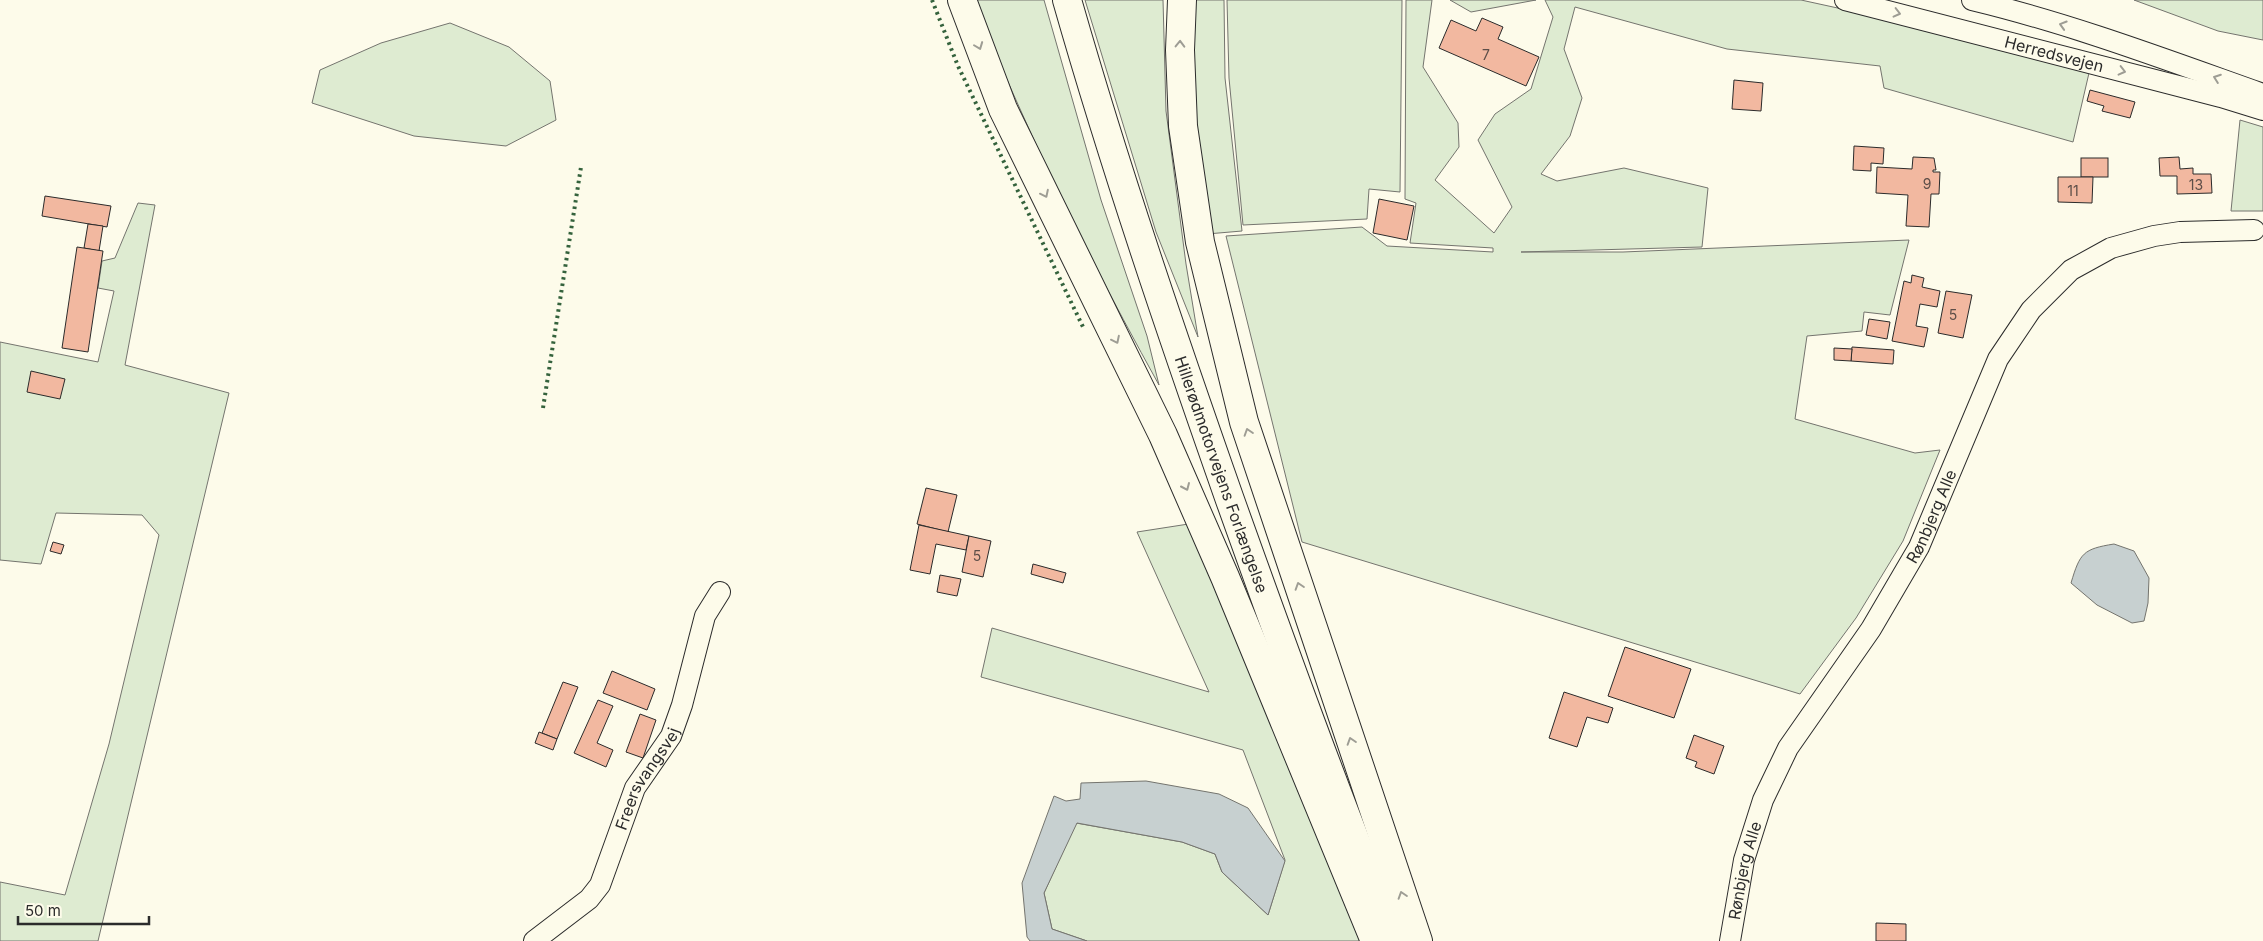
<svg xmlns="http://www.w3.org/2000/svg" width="2263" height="941" font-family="Inter,sans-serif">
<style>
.green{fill:#deebd1;stroke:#74746e}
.water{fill:#c7d0d0;stroke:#74746e}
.building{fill:#f2b8a0;stroke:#2b2b2b}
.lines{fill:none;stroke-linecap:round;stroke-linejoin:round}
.minor-casing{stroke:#2b2b2b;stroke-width:22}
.highway-casing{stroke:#2b2b2b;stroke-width:30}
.minor{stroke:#fdfbea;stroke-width:20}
.highway{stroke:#fdfbea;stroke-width:28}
.hedge{stroke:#34623c;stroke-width:4;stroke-dasharray:2.5 4;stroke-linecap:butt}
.oneway{stroke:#9e9d94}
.labels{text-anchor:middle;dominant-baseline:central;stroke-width:4;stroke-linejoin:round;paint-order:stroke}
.number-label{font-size:14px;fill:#5d4e48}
.street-label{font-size:16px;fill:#2b2b2b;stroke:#fdfbea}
</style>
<rect width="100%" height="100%" fill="#fdfbea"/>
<!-- green -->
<g class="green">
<path d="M 976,0 L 1044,0 L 1101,200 L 1147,336 L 1159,385 C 1111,298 1065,211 1025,120 C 1007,80 989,41 976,0 Z"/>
<polygon points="1085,0 1163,0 1166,111 1186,264 1198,337 1156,232"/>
<polygon points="1195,0 1224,0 1225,78 1242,231 1207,234 1192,103"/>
<polygon points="1227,0 1402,0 1400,192 1369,189 1367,219 1243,225 1229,78"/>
<polygon points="1406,0 1432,0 1423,67 1458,123 1459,147 1435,180 1494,233 1512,207 1478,140 1495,114 1531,89 1553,17 1545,0 1801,0 1888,19 2089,73 2073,142 1884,88 1880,66 1727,49 1575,7 1564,49 1582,98 1570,136 1541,174 1557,181 1624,168 1708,188 1702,247 1521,252 1623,252 1909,240 1890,315 1864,312 1862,331 1807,336 1795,419 1915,453 1940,450 1903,541 1856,618 1800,694 1302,542 1226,236 1362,227 1387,246 1493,252 1493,248 1410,243 1416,203 1405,199"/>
<polygon points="1450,0 1536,0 1471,12"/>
<polygon points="2134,0 2263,0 2263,40 2218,31"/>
<polygon points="450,23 509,47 550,81 556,120 506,146 414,136 312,103 320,70 381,43"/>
<polygon points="2240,120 2263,127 2263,211 2231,211"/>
<polygon points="138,203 155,205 125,365 229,393 98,941 0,941 0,882 65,895 109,744 159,535 142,515 56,513 41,564 0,560 0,342 98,362 114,291 98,288 102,261 115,258"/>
<polygon points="1195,523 1369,941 1087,941 1052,929 1044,893 1076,823 1182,842 1215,854 1222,872 1268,915 1285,860 1243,750 981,677 992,628 1209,692 1137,532"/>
</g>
<!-- water -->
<g class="water">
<path d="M 2114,544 L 2134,551 L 2149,578 L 2148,603 L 2144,621 L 2132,623 L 2097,605 L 2071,583 C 2080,553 2083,549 2114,544 Z"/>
<polygon points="1146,781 1219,794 1248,808 1285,861 1268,915 1222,872 1215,854 1182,842 1077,823 1044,893 1052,929 1087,941 1030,941 1027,937 1022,883 1054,796 1066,801 1080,799 1081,783"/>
</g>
<!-- building -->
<g class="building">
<polygon points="1482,18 1503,27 1498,39 1539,57 1526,86 1439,48 1451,20 1476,31"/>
<polygon points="1734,80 1763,83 1761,111 1732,109"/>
<polygon points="2090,90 2135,102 2130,118 2102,111 2104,106 2087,101"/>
<polygon points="1854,146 1884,148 1883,164 1871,163 1871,171 1853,170"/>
<polygon points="1913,157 1934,158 1936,170 1933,170 1933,172 1940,172 1939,194 1931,194 1929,227 1906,226 1908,195 1876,193 1877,167 1912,169"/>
<polygon points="2179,157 2180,169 2193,168 2193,174 2211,174 2212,193 2177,194 2177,176 2160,176 2159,158"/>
<rect x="2081" y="158" width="27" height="19"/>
<polygon points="2058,177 2093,177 2092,203 2058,202"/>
<polygon points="45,196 111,206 107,227 42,216"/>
<polygon points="1379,199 1414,206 1407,240 1373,233"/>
<polygon points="88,224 103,226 99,251 84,248"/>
<polygon points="77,247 103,251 88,352 62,348"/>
<polygon points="1912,275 1924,278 1922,287 1940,291 1937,307 1920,304 1916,326 1928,328 1924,347 1892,341 1904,281 1911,283"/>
<polygon points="1946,291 1972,295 1963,338 1938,333"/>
<polygon points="1869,319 1890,322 1887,339 1866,335"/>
<polygon points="1852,347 1894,350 1893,364 1851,361"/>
<polygon points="1834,348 1852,349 1851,361 1834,360"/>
<polygon points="31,371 65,379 60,399 27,392"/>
<polygon points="926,488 957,495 948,532 917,524"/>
<polygon points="919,525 969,536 966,550 936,544 930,574 910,570"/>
<polygon points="969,536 991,541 983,577 962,572"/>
<polygon points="53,542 64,545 61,554 50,551"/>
<polygon points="1033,564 1066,573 1063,583 1031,574"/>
<polygon points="940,575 961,579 957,596 937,592"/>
<polygon points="1625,647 1691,669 1674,718 1608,696"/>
<polygon points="612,671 655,689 647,710 603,693"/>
<polygon points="563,682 578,687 557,739 542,733"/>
<polygon points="1564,692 1613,708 1608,723 1587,717 1577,747 1549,738"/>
<polygon points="598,700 613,706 597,743 613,750 606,767 574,753"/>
<polygon points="640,714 656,720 643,758 626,752"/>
<polygon points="539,732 557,739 553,750 535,743"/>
<polygon points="1694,735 1724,746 1714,774 1695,767 1697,762 1686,758"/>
<polygon points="1876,923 1906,924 1906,941 1876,941"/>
</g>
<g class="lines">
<!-- minor casing -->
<g class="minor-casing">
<g id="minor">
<path id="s1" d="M 1845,0 L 2221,97 L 2263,110"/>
<path d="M 1972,0 C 2072,24 2167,60 2263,94"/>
<path id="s2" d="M 534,941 L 589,899 L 600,885 L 635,788 L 671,736 L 682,705 L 705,616 L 720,592"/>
<path id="s3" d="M 1730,941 L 1744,860 L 1763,800 L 1788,748 L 1871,629 L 1919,547 L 1998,359 L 2031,310 L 2071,270 L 2111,248 L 2154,236 L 2180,232 L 2254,230"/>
</g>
</g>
<!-- highway casing -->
<g class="highway-casing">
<g id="highway">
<polyline points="962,0 1003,109 1163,435 1225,577 1375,941"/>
<path id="s4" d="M 1067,0 C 1115,168 1172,335 1230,500 C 1283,648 1336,795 1395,941"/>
<polyline points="1182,0 1180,50 1183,126 1200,242 1244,422 1418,941"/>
</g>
</g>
<!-- minor -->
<use href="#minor" class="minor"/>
<!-- highway -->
<use href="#highway" class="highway"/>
<!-- hedge -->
<g class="hedge">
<polyline points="932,0 958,66 1083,327"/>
<polyline points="543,408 581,167"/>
</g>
</g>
<!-- one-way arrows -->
<defs><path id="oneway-chevron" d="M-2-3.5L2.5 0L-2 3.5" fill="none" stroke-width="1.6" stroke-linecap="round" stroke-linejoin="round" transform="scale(1.25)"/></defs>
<g class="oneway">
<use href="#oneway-chevron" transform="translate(1897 13) rotate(14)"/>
<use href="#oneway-chevron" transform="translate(2063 25) rotate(-163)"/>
<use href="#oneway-chevron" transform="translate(1180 44) rotate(-89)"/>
<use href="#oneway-chevron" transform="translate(979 46) rotate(69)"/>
<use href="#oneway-chevron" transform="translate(2122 71) rotate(14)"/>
<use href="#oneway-chevron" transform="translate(2217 78) rotate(-160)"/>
<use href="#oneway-chevron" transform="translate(1045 194) rotate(64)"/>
<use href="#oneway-chevron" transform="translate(1116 340) rotate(64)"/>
<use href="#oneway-chevron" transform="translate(1248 432) rotate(-108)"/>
<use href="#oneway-chevron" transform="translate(1186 487) rotate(66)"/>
<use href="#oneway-chevron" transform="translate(1299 586) rotate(-108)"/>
<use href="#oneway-chevron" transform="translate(1351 741) rotate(-108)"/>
<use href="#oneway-chevron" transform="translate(1402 895) rotate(-108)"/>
</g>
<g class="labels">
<!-- number labels -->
<g class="number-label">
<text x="1486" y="54">7</text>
<text x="1927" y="183">9</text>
<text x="2196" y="184">13</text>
<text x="2073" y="190">11</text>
<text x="1953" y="314">5</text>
<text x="977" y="555">5</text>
</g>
<!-- street labels -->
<g class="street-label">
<text stroke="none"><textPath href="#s1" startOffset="216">Herredsvejen</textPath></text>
<text stroke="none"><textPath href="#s4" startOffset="499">Hillerødmotorvejens Forlængelse</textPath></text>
<text stroke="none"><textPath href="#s3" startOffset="476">Rønbjerg Alle</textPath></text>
<text stroke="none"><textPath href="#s2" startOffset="204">Freersvangsvej</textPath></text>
<text stroke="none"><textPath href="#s3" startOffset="72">Rønbjerg Alle</textPath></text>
</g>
</g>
<!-- scale -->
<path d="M18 916v8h131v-8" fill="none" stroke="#2b2b2b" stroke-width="2.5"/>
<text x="25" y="916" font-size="15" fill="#2b2b2b" stroke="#fdfbea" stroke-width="4" paint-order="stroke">50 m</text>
</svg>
